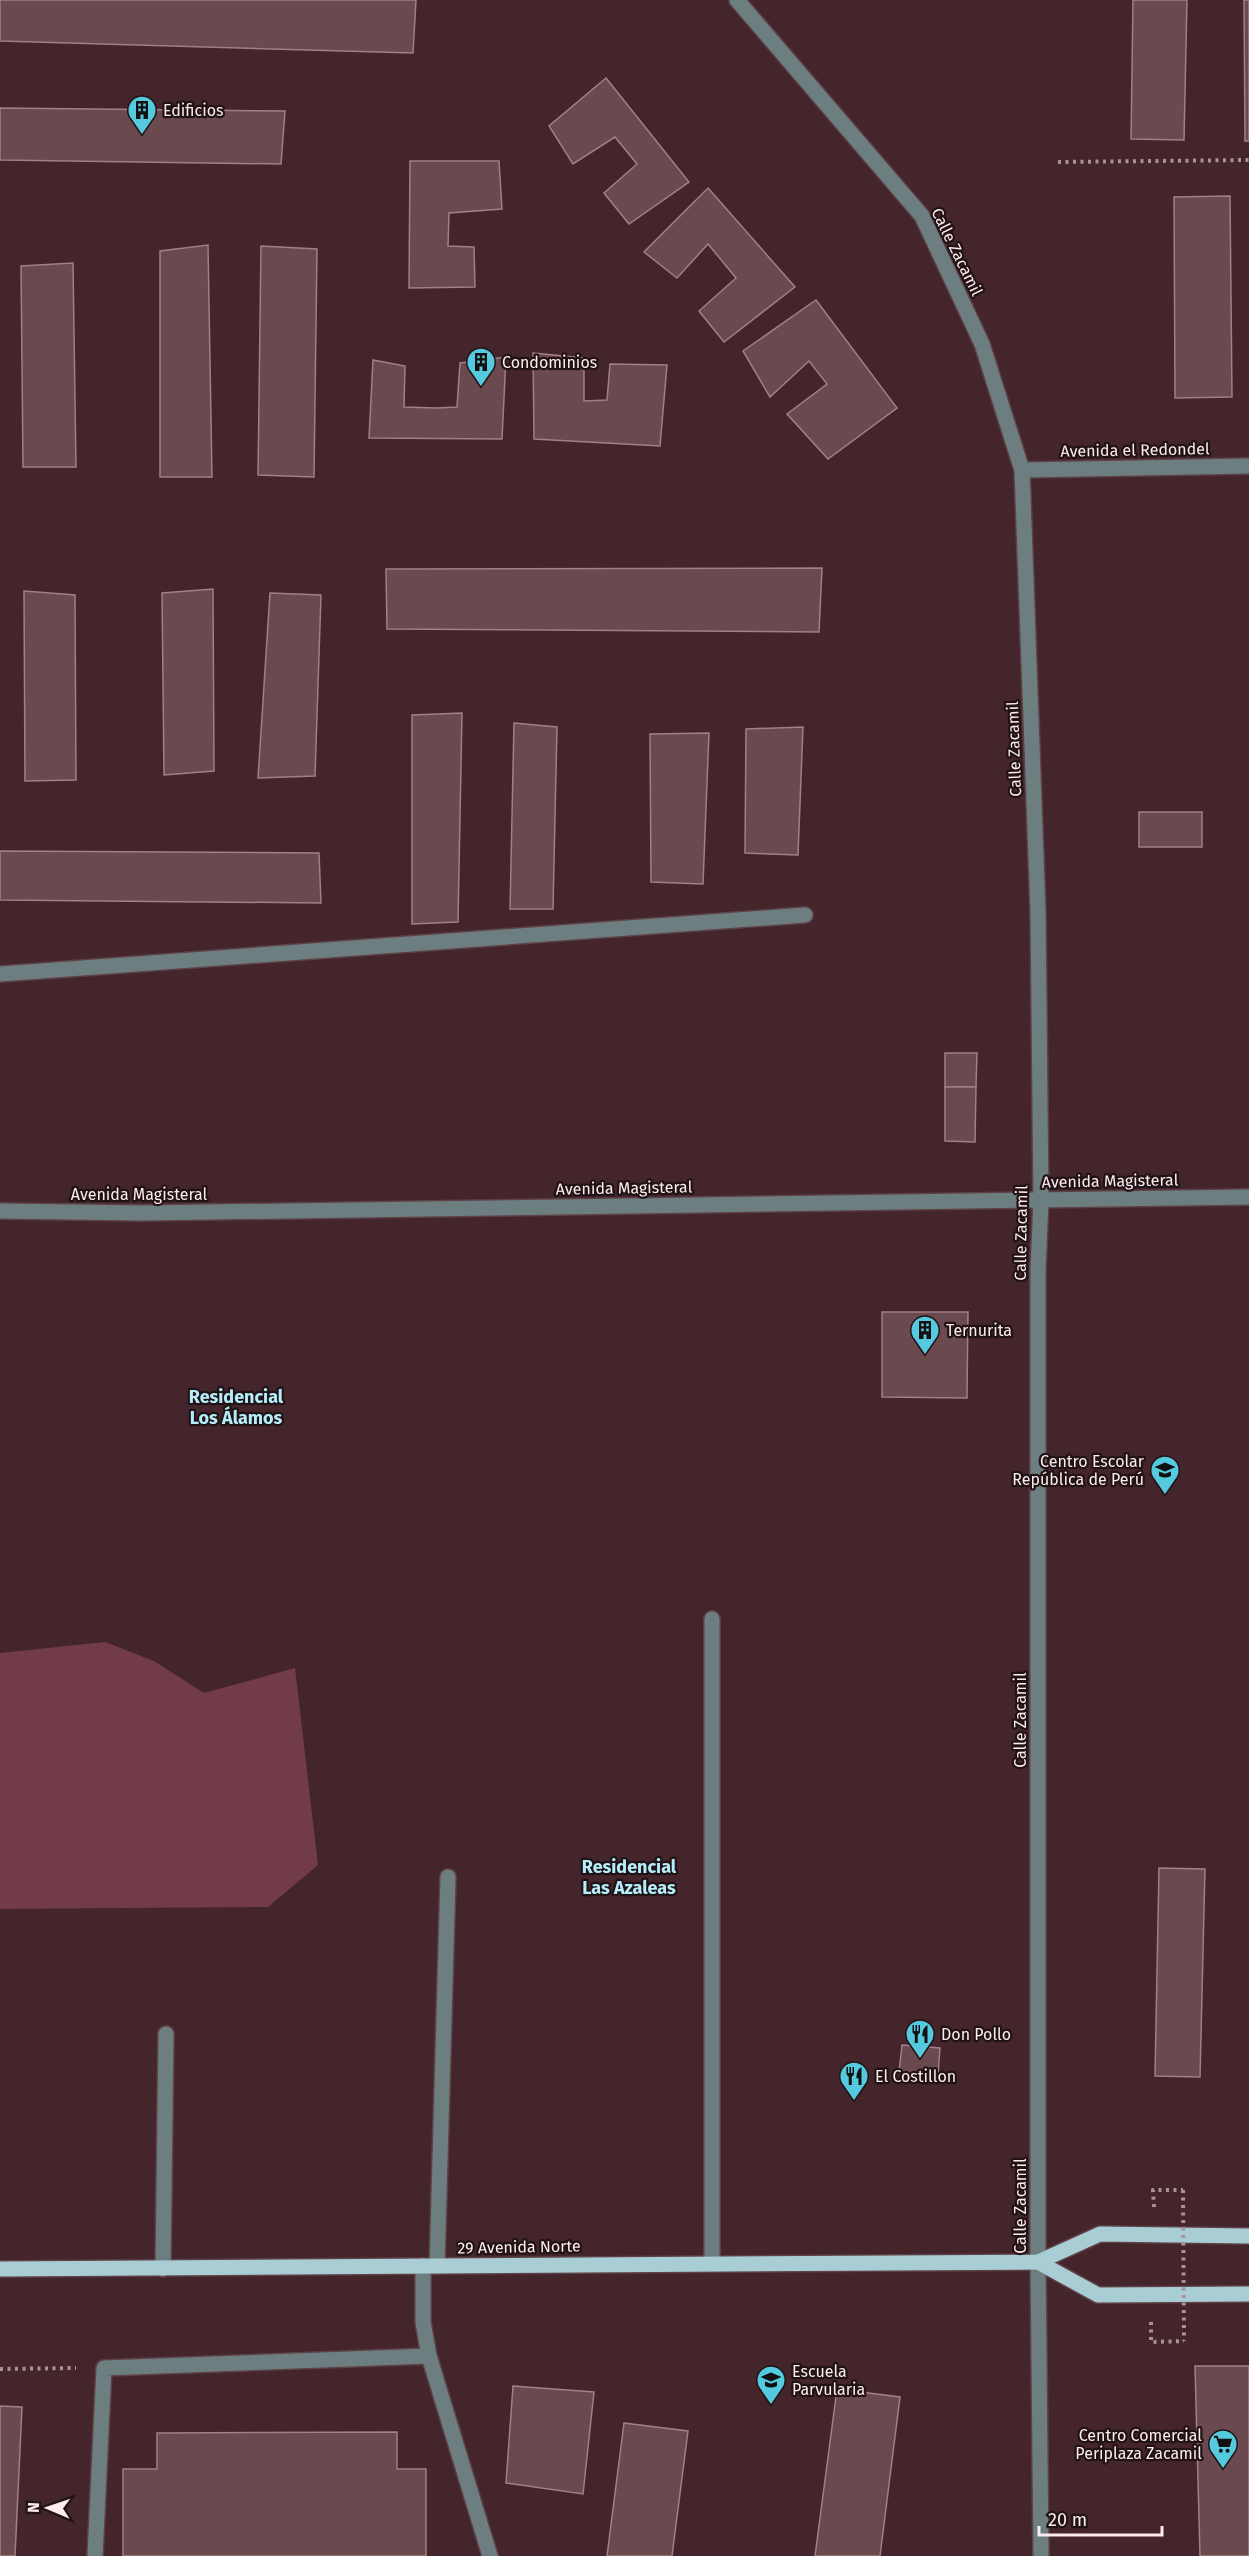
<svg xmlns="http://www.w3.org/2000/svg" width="1249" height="2556" font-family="'Fira Sans',sans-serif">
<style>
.green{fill:#713c47}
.building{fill:#6b4a4f;stroke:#a47f85;stroke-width:1.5}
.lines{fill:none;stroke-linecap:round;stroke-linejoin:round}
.minor-casing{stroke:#5d4146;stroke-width:18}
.major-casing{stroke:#5d4146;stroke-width:18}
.path{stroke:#a99296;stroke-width:4;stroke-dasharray:3 4.5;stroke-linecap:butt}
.minor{stroke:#6d7e81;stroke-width:15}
.major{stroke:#a9cdd4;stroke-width:15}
.path-bridge{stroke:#a99296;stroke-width:4;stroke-dasharray:3 4.5;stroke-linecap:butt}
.labels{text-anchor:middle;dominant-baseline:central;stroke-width:4.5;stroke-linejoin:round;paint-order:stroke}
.poi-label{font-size:16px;fill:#fdecee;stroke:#211315;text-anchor:start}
.street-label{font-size:16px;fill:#fdecee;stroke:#211315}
.neighbourhood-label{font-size:18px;font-weight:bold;fill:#b5eefa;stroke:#211315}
</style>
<rect width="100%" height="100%" fill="#43252b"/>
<!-- green -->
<polygon class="green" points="105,1642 154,1661 204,1693 295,1668 318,1865 268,1907 0,1909 0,1653"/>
<!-- building -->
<g class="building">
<polygon points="0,0 416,0 413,53 0,41"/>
<polygon points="1133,0 1187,0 1184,140 1131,139"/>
<polygon points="1244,0 1249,0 1249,141 1245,141"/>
<polygon points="606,78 689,182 629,224 604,193 637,164 615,137 573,164 549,126"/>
<polygon points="0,108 285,111 281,164 0,160"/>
<polygon points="410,161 499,161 502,209 449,213 448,246 474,247 475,287 409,288"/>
<polygon points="708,188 795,287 724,342 699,311 736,278 708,244 677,278 644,252"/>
<polygon points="1230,196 1232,397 1175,398 1174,197"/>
<polygon points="208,245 212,477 160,477 160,251"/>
<polygon points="261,246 317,249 314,477 258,475"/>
<polygon points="73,263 76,467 23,467 21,266"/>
<polygon points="816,300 897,408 828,459 787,414 827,384 809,361 770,397 743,351"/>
<polygon points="533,353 584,358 584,401 607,400 610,364 667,365 660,446 534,439"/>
<polygon points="506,357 502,439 369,438 373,360 405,366 404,407 436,408 457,407 460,363"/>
<polygon points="822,568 819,632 387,629 386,569"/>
<polygon points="213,589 214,771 164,775 162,593"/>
<polygon points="24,591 75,595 76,780 25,781"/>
<polygon points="270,593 321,595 315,776 258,778"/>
<polygon points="462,713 458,922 412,924 412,715"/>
<polygon points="514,723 557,727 553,909 510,909"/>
<polygon points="803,727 798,855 745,853 746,729"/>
<polygon points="709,733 703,884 651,882 650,734"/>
<rect x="1139" y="812" width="63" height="35"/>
<polygon points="0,851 319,853 321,903 0,900"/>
<polygon points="945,1053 977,1053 976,1087 945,1087"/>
<polygon points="945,1087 976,1087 975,1142 945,1141"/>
<polygon points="882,1312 968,1312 967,1398 882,1397"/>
<polygon points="1159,1868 1205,1869 1200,2077 1155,2076"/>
<polygon points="902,2045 940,2048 938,2074 899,2072"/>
<polygon points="1195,2366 1249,2366 1249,2556 1200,2556"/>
<polygon points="513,2386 594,2392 583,2494 506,2483"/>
<polygon points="837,2389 900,2397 880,2556 815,2556"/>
<polygon points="0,2406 22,2407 15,2556 0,2556"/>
<polygon points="624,2423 688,2431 672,2556 607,2556"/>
<polygon points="397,2432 397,2469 426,2469 426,2556 123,2556 123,2469 157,2469 157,2433"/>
</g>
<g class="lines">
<!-- minor casing -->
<g class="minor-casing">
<g id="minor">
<polyline points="737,0 922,216 982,344 1022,470 1038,912 1041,1200 1038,1269 1038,2262 1041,2556"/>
<polyline points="1022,470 1249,466"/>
<polyline points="0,974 805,915"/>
<polyline points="0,1211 143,1213 1249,1197"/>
<polyline points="712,2263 712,1619"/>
<polyline points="423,2266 423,2322 429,2356 490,2556"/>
<polyline points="437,2266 448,1877"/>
<polyline points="163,2269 166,2034"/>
<polyline points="95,2556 104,2368 429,2356"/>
</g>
</g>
<!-- major casing -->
<g class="major-casing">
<g id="major">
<polyline points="1038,2262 1098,2295 1249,2294"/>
<polyline points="0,2269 1038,2262 1100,2234 1249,2236"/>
</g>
</g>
<!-- path -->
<g class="path">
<polyline points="1058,162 1249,160"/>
<polyline points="1154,2207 1153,2190 1183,2190"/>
<polyline points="1151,2322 1151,2342 1184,2341"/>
<polyline points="0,2369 76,2368"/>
</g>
<!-- minor -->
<use href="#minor" class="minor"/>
<!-- major -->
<use href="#major" class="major"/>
<!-- path-bridge -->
<polyline class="path-bridge" points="1183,2190 1184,2341"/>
</g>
<!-- icons -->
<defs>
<g id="building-pin" transform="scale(1.5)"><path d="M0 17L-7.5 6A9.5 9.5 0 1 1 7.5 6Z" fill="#55cadf" stroke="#211315"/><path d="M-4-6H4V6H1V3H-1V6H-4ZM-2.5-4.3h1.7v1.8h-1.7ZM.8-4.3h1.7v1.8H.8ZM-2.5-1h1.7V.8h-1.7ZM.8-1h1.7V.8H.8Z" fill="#111"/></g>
<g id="school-pin" transform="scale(1.5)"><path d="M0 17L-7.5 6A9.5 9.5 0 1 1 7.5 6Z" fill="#55cadf" stroke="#211315"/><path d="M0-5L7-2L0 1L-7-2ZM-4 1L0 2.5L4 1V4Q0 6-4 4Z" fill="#111"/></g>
<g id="restaurant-pin" transform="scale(1.5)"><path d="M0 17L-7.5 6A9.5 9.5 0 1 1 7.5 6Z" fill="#55cadf" stroke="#211315"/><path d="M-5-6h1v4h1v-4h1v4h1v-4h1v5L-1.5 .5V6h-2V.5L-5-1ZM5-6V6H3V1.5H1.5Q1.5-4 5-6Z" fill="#111"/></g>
<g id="supermarket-pin" transform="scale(1.5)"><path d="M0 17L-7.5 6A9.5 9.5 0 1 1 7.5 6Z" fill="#55cadf" stroke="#211315"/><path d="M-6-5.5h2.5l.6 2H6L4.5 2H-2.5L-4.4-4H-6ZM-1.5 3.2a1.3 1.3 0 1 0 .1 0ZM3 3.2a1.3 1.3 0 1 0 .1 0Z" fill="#111"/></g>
</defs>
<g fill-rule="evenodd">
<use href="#building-pin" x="142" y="110"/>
<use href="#building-pin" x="481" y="362"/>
<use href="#building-pin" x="925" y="1330"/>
<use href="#school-pin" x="1165" y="1470"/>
<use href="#restaurant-pin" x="920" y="2034"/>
<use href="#restaurant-pin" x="854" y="2076"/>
<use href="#school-pin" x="771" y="2380"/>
<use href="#supermarket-pin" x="1223" y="2444"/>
</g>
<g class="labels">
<!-- poi labels -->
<g class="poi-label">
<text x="163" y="110">Edificios</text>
<text x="502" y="362">Condominios</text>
<text x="946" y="1330">Ternurita</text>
<text x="1144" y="1461" text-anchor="end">Centro Escolar<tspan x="1144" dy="18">República de Perú</tspan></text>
<text x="941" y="2034">Don Pollo</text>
<text x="875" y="2076">El Costillon</text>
<text x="792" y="2371">Escuela<tspan x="792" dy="18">Parvularia</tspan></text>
<text x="1202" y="2435" text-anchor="end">Centro Comercial<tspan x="1202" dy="18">Periplaza Zacamil</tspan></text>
</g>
<!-- street labels -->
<g class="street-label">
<text transform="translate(957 252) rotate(64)">Calle Zacamil</text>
<text transform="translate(1135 450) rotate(-1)">Avenida el Redondel</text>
<text transform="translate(1014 749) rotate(-92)">Calle Zacamil</text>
<text transform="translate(1110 1181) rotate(-1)">Avenida Magisteral</text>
<text transform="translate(624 1188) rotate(-1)">Avenida Magisteral</text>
<text x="139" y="1194">Avenida Magisteral</text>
<text transform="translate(1021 1233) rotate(-89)">Calle Zacamil</text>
<text transform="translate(1020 1720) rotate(-90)">Calle Zacamil</text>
<text transform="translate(1020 2206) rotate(-90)">Calle Zacamil</text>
<text transform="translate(519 2247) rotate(-1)">29 Avenida Norte</text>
</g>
<!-- neighbourhood labels -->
<g class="neighbourhood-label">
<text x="236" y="1397">Residencial<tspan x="236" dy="21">Los Álamos</tspan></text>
<text x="629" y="1867">Residencial<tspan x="629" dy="21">Las Azaleas</tspan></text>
</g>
</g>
<!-- north arrow -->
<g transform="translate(48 2508) rotate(272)" stroke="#211315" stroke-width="4.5" paint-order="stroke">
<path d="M0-4.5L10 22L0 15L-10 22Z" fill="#fdecee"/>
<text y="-9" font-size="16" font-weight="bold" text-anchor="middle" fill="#fdecee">N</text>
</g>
<!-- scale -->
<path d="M1039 2526v9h123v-9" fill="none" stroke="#fdecee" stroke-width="3"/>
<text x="1048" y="2526" font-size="18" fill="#fdecee" stroke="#211315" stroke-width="4.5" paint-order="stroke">20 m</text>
</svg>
